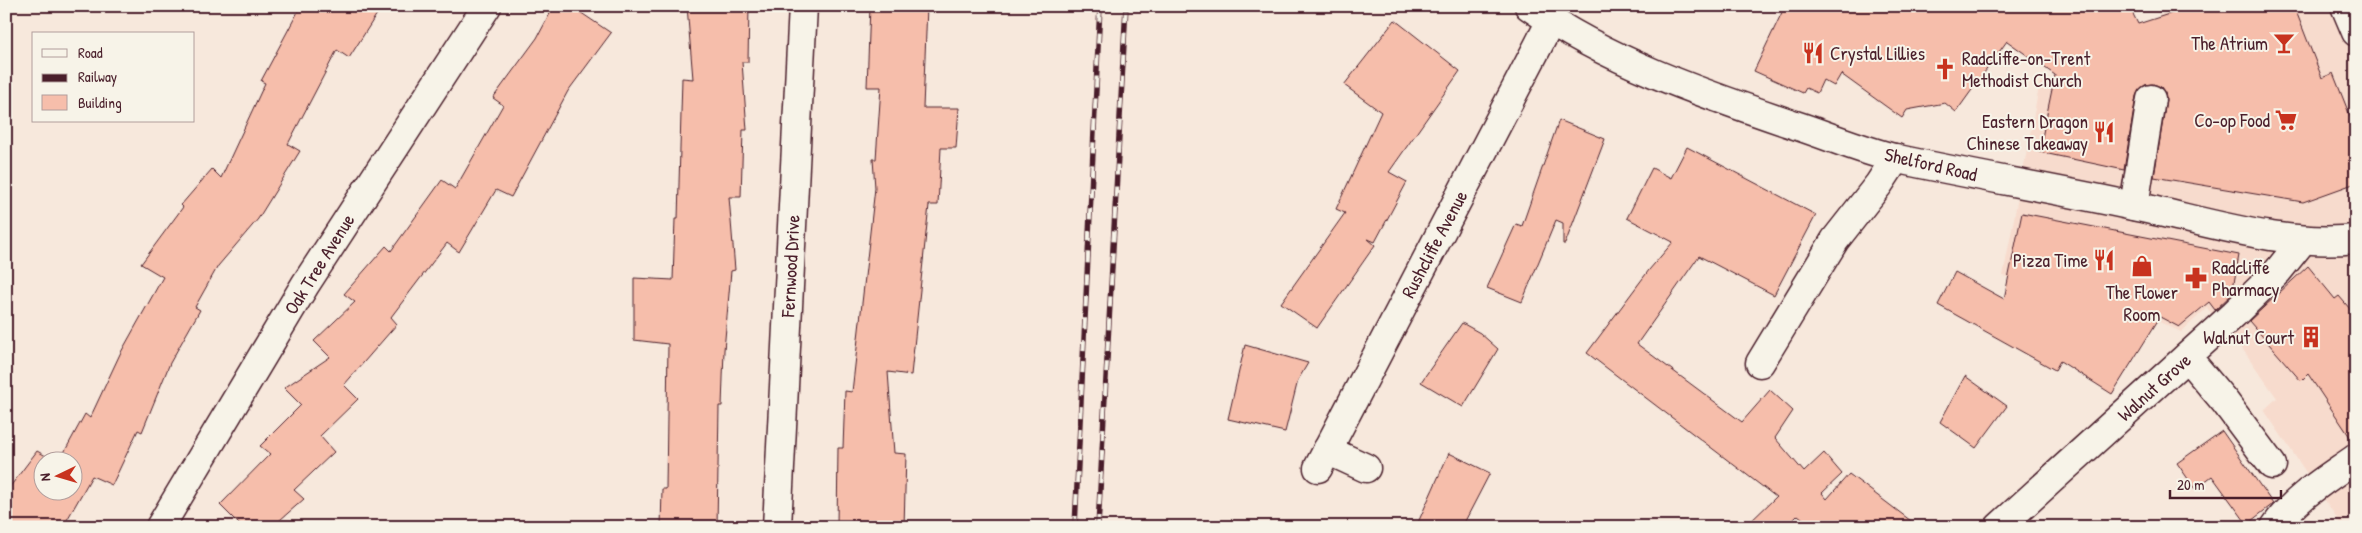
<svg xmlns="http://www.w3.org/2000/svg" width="2362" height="533" font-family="'Patrick Hand',sans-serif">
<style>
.built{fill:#f7dbcd}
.building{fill:#f6beab;stroke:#4a1f2b}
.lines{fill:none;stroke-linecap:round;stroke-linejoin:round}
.minor-casing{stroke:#4a1f2b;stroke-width:31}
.minor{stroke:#f7f3e8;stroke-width:28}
.rail-casing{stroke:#4a1f2b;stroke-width:5.5}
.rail{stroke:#f7f3e8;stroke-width:4;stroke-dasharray:11;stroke-linecap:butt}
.labels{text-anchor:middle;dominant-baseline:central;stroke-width:4;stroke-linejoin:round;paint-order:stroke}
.poi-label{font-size:19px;fill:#4a1f2b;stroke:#f7f3e8;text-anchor:end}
.street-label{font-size:19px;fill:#4a1f2b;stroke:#f7f3e8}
</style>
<rect width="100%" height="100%" fill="#f7e8dc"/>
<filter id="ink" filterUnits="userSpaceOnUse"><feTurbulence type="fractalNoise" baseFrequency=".02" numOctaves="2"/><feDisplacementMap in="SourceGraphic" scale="10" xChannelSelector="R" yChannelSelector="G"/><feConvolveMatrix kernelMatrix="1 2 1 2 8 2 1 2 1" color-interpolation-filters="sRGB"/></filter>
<g filter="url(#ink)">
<!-- built -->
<polygon class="built" points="2173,6 2356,6 2356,513 2341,524 2264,410 2277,398 2244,351 2207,308 2181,332 2102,295 2003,276 2040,82 2078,91 2106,54"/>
<!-- building -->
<g class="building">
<polygon points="301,6 382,6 349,58 337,50 288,144 300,151 258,219 218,266 195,307 200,310 170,363 142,432 138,430 112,485 92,476 63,527 6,527 6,492 37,451 53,460 42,460 42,490 72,490 72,460 60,460 85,414 90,418 120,354 163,277 141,264 183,207 181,205 212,169 221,178 265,83 261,81"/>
<polygon points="554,6 571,6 611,33 568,91 511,197 496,190 459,252 447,243 391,317 397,324 344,385 358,399 320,436 334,452 294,490 304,499 272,527 242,527 220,505 270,454 260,446 301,405 284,388 330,357 314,341 355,302 344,294 386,246 391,251 442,180 455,189 503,105 493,98 537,38"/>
<polygon points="687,6 749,6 748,62 742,62 747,130 743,130 741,197 729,197 735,270 731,271 724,350 722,406 719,406 717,527 661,527 662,489 666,489 668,344 634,340 634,278 673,280 675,219 678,219 682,78 693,79"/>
<polygon points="870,6 927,6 923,108 959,108 956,148 941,148 938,205 929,205 911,375 888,372 894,453 906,454 904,527 837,527 838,448 843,448 845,391 852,392 875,188 873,159 876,159 881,87 867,87"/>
<polygon points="1785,6 2129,6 2138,24 2194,6 2294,6 2322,78 2333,73 2356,131 2356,183 2303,202 2154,177 2166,101 2165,93 2161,87 2153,84 2145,85 2139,90 2136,96 2124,170 2039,152 2055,75 2007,41 1956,112 1945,103 1907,110 1902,118 1841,74 1834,86 1823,80 1817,93 1806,88 1803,93 1754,71"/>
<polygon points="1395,20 1460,71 1389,172 1407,182 1375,242 1368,239 1375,245 1317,328 1281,303 1345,213 1336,209 1381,112 1344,85"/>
<polygon points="1559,120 1605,139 1565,244 1563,244 1563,223 1556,220 1522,302 1487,288 1516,224 1522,226"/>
<polygon points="1687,147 1816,215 1774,295 1699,256 1637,344 1742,422 1770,390 1793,411 1775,438 1804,472 1824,453 1842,474 1822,493 1827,499 1849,474 1919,527 1803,527 1807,522 1798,515 1786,527 1745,527 1776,497 1587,353 1649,270 1673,242 1627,218 1652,168 1671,178"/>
<polygon points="2022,213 2239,255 2232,294 2215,310 2209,302 2179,327 2160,317 2112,394 2060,361 2055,370 1938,305 1955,272 2004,299"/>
<polygon points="2308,266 2335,299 2339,296 2356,316 2356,443 2354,443 2308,374 2301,381 2249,321"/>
<polygon points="1462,323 1480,333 1498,349 1463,407 1421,382"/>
<polygon points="1245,345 1308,363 1298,380 1285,432 1228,419"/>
<polygon points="1965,376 2007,406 1976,448 1940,422"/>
<polygon points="2222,431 2273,504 2247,524 2212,476 2195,489 2177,463"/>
<polygon points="1449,453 1490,473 1462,527 1416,527"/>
</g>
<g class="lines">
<!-- minor casing -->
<g class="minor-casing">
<g id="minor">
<path d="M 1529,6 C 1609,62 1704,94 1795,125 C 1829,136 1863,151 1898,159 C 1976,176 2055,189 2133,206 C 2206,221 2280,247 2356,239"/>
<polyline points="2345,6 2356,32"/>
<polyline points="2134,206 2151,99"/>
<polyline points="2187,357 2225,402 2272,465"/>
<polyline points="1760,363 1835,240 1879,184 1896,158"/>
<polyline points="1327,450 1366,468"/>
<polyline points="1318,468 1551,21"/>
<polyline points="160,527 305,285 487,6"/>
<polyline points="777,527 803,6"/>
<polyline points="1999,527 2234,314 2278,271 2303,240"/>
<path d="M 2275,527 C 2294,498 2328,478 2356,458"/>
</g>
</g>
<!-- minor -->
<use href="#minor" class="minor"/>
<!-- rail casing -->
<g class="rail-casing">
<g id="rail">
<polyline points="1075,527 1100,6"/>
<polyline points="1098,527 1126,6"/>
</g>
</g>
<!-- rail -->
<use href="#rail" class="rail"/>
</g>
</g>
<!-- icons -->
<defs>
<g id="bar-bare" transform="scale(1.725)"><path d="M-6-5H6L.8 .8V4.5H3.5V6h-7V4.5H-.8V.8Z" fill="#c8321e" stroke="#f7f3e8" stroke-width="2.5" paint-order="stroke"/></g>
<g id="restaurant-bare" transform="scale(1.725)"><path d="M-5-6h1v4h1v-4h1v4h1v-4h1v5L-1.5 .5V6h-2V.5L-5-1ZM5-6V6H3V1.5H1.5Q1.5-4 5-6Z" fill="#c8321e" stroke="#f7f3e8" stroke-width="2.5" paint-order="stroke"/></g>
<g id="church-bare" transform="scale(1.725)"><path d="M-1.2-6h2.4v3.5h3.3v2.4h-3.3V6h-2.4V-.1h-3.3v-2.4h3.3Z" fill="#c8321e" stroke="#f7f3e8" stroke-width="2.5" paint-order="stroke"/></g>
<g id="supermarket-bare" transform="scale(1.725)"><path d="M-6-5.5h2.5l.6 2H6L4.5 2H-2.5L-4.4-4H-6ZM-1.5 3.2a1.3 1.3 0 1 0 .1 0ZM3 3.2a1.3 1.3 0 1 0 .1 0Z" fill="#c8321e" stroke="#f7f3e8" stroke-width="2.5" paint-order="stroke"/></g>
<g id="shop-bare" transform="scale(1.725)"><path d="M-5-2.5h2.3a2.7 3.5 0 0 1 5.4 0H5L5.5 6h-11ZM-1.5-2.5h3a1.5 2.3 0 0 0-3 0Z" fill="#c8321e" stroke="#f7f3e8" stroke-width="2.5" paint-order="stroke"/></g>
<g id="pharmacy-bare" transform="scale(1.725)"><path d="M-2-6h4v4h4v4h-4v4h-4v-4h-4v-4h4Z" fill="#c8321e" stroke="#f7f3e8" stroke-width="2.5" paint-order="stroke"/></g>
<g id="building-bare" transform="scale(1.725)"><path d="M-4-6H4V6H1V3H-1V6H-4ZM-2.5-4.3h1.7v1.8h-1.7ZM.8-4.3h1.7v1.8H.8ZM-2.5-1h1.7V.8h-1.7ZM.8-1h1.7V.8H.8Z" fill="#c8321e" stroke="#f7f3e8" stroke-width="2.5" paint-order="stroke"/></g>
</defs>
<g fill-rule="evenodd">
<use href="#bar-bare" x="2284" y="43"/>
<use href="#restaurant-bare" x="1813" y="53"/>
<use href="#church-bare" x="1945" y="69"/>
<use href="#supermarket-bare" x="2286" y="120"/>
<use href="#restaurant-bare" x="2104" y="132"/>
<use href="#restaurant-bare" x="2104" y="260"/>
<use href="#shop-bare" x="2142" y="266"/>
<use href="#pharmacy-bare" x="2196" y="278"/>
<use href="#building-bare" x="2311" y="337"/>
</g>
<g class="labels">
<!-- poi labels -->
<g class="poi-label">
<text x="2268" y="43">The Atrium</text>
<text x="1830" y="53" text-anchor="start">Crystal Lillies</text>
<text x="1962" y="58" text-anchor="start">Radcliffe-on-Trent<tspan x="1962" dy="22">Methodist Church</tspan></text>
<text x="2270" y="120">Co-op Food</text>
<text x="2088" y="121">Eastern Dragon<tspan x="2088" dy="22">Chinese Takeaway</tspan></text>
<text x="2088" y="260">Pizza Time</text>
<text x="2212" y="267" text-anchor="start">Radcliffe<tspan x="2212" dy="22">Pharmacy</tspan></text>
<text x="2142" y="292" text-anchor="middle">The Flower<tspan x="2142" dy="22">Room</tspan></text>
<text x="2294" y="337">Walnut Court</text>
</g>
<!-- street labels -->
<g class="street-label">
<text transform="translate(1931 164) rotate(13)">Shelford Road</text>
<text transform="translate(1434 244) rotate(-62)">Rushcliffe Avenue</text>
<text transform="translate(319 264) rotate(-58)">Oak Tree Avenue</text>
<text transform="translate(790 266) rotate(-87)">Fernwood Drive</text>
<text transform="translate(2154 387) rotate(-42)">Walnut Grove</text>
</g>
</g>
<!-- margin -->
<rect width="2362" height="533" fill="none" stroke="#f7f3e8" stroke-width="25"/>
<rect x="12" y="12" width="2337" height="508" fill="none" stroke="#4a1f2b" stroke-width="2" filter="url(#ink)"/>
<!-- legend -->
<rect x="32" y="32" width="162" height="90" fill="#f7f3e8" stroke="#b29e9c"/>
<rect x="42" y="49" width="25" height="8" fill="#f7f3e8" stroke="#b29e9c"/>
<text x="78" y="58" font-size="15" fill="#4a1f2b">Road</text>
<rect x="42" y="74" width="25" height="8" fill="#4a1f2b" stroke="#b29e9c"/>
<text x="78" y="82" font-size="15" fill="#4a1f2b">Railway</text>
<rect x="42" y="95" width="25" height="15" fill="#f6beab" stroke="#b29e9c"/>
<text x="78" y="108" font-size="15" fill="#4a1f2b">Building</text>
<!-- north arrow -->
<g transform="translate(58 476) rotate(265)"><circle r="24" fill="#f7f3e8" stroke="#b29e9c"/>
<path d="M0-4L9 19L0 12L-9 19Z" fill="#c8321e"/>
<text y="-8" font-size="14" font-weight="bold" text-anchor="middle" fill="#4a1f2b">N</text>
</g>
<!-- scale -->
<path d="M2170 490v8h111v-8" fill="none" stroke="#4a1f2b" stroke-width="2.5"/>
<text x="2177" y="490" font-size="15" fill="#4a1f2b" stroke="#f7f3e8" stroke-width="4" paint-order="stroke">20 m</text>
</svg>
